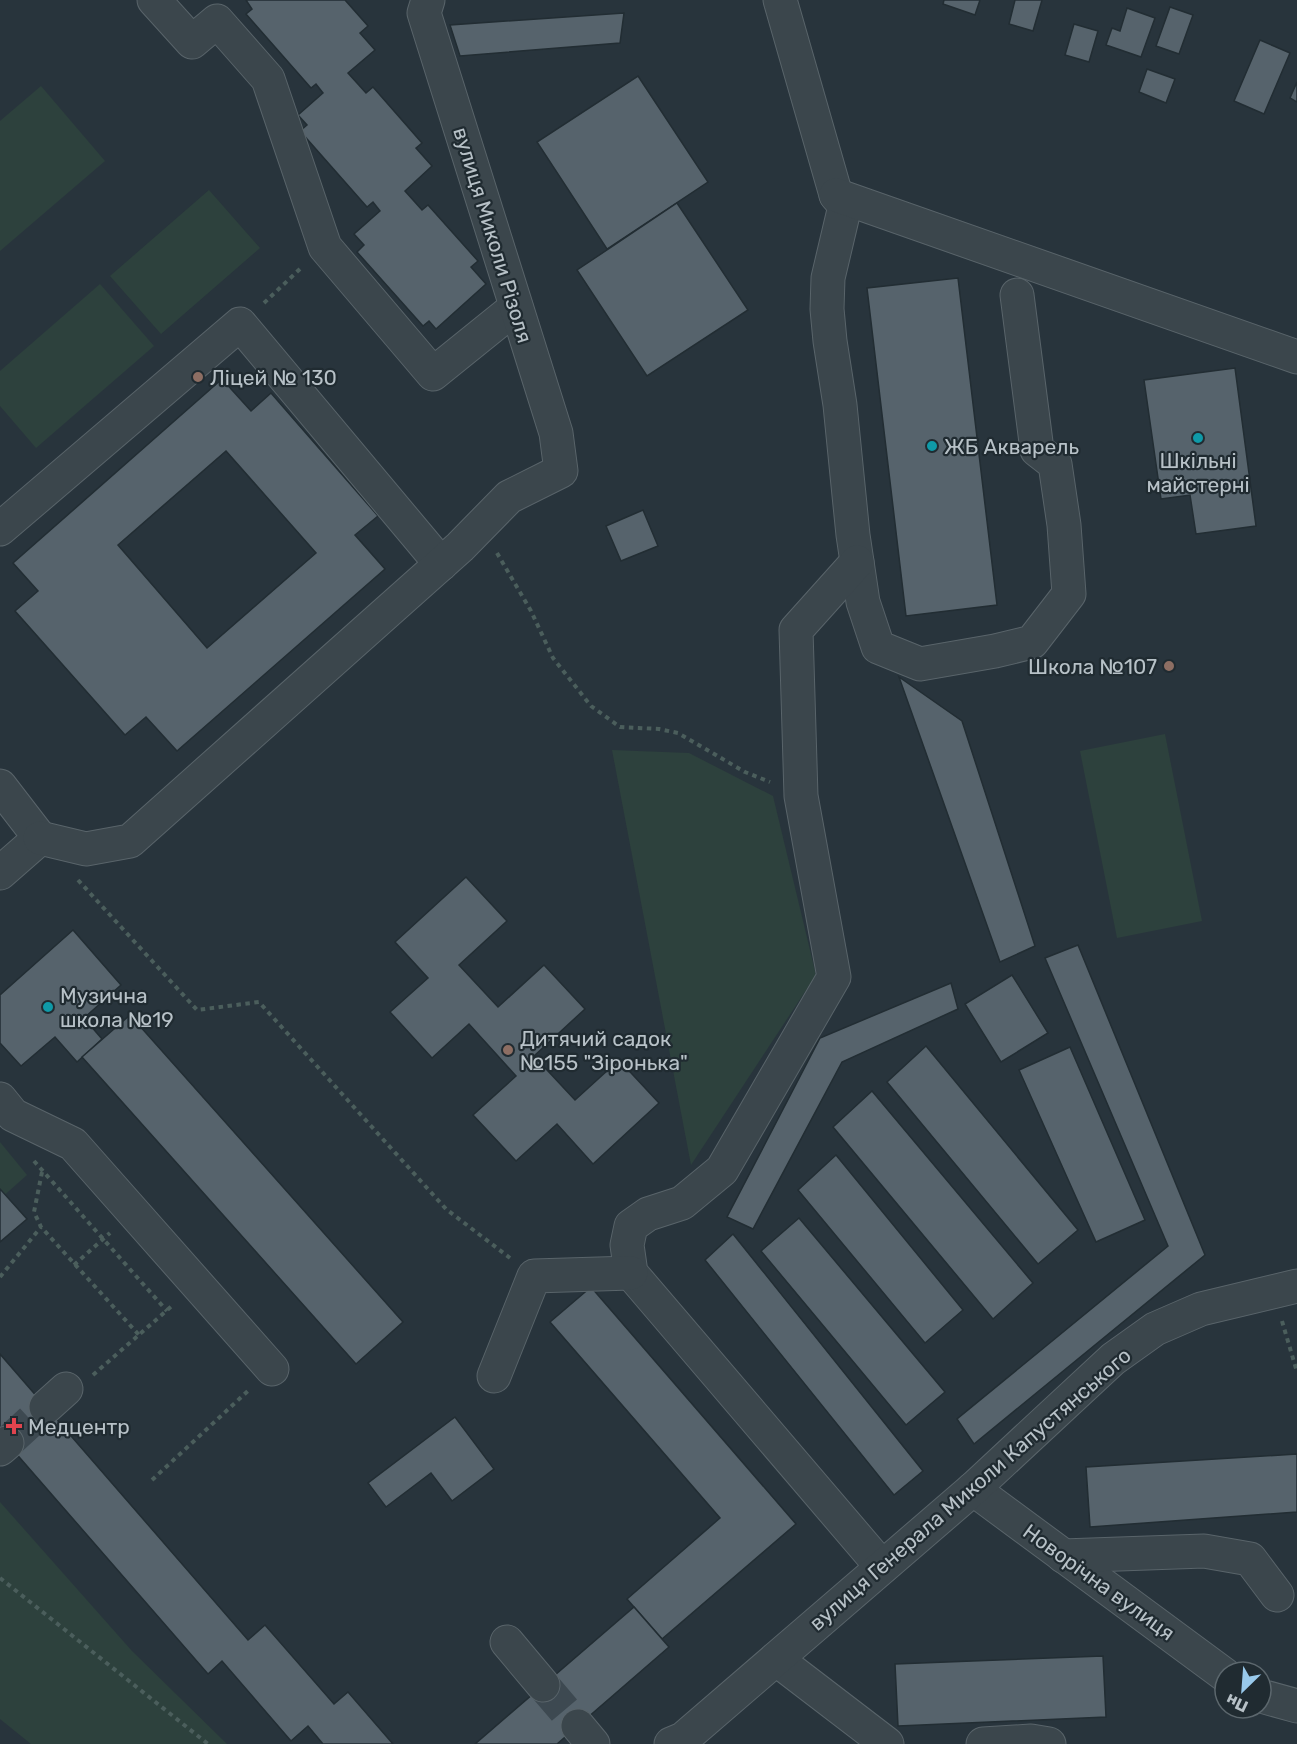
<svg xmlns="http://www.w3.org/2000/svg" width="1297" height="1744" font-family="Rubik,sans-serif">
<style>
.green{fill:#2d413d}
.building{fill:#56636c;stroke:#222d33;stroke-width:1.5;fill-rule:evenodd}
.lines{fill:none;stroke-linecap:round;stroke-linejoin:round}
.minor-tunnel{stroke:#3d4951;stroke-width:33;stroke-dasharray:33 16;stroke-linecap:butt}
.minor-casing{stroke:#59646a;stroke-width:35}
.path{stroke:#4b5e5c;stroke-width:4;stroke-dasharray:4.5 4.5;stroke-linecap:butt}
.minor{stroke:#3b464c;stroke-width:33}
.education-dot{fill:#8d6e63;stroke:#202b31;stroke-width:2}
.culture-dot{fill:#0f9aa8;stroke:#202b31;stroke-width:2}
.health-dot{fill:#e0444e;stroke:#202b31;stroke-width:2}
.labels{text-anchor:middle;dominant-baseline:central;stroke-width:4.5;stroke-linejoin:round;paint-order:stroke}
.street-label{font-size:21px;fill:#b7c1c7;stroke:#202b31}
.poi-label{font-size:21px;fill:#b7c1c7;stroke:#202b31;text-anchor:start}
</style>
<rect width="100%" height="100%" fill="#28343c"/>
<!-- green -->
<g class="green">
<polygon points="41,86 105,161 0,251 0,121"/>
<polygon points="209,190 260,248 161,334 110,276"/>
<polygon points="100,284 154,346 36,448 0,406 0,371"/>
<polygon points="1165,734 1202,921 1117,938 1080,751"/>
<polygon points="612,750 689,753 773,796 816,975 691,1165"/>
<polygon points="0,1142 27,1175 0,1199"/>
<polygon points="0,1502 132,1651 227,1744 31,1744 0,1719"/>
</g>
<!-- building -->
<g class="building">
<polygon points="246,0 345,0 368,26 360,33 375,50 348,73 366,93 373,87 422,143 416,148 432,166 405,191 422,210 428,205 478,261 471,267 486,284 436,329 429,321 423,326 357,252 364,245 354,234 380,211 373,202 367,207 300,131 307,125 298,115 323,93 316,84 311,88 246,14 252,9"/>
<polygon points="944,0 980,0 975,15 943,4"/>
<polygon points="1015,0 1042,0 1033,31 1009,24"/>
<polygon points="1170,7 1193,15 1179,54 1156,46"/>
<polygon points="1127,8 1155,18 1141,57 1106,45 1112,28 1120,31"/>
<polygon points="624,13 620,43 460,56 450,25"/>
<polygon points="1074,24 1098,31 1089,62 1065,55"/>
<polygon points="1260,40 1290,53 1264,114 1234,101"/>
<polygon points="1147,69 1175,79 1166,103 1139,92"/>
<polygon points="638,76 708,182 607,249 537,142"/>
<polygon points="1297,82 1297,102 1290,98"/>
<polygon points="677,203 748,310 647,376 577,270"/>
<polygon points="958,278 997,605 906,616 867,288"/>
<polygon points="1235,368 1256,526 1196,534 1190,495 1161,499 1144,380"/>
<path d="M 222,379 L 251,411 L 271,393 L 378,516 L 355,535 L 385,569 L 177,751 L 146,717 L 125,735 L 15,611 L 38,591 L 13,563 ZM 226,451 L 316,553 L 207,648 L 118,545 Z"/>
<polygon points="643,510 658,546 621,561 606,526"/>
<polygon points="899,677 962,721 1035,946 1000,962"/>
<polygon points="466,877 507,921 459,965 498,1007 544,965 585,1009 534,1056 575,1100 619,1060 659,1103 593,1164 557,1124 516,1161 473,1115 516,1076 469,1024 432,1058 390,1012 428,978 395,942"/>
<polygon points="73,930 121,985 84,1018 102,1039 77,1062 55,1037 21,1066 0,1043 0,995"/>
<polygon points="1078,945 1205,1255 974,1444 957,1419 1168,1246 1045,958"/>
<polygon points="1012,975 1048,1033 1001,1062 965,1004"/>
<polygon points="951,983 958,1009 842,1062 753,1229 727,1217 820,1038"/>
<polygon points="130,1015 403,1322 356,1364 82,1057"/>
<polygon points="926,1046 1078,1230 1038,1264 887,1082"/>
<polygon points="1070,1047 1145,1220 1096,1242 1019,1070"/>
<polygon points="872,1091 1033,1283 993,1319 833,1127"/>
<polygon points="836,1155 963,1310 925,1343 798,1190"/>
<polygon points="0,1189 27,1219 0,1242"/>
<polygon points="799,1218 945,1392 906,1425 761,1251"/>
<polygon points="733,1234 923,1471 894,1495 705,1260"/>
<polygon points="591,1287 796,1524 662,1639 627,1599 720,1518 550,1322"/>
<polygon points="0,1354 248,1640 265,1625 334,1704 348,1692 393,1744 323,1744 308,1726 291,1741 222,1661 208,1674 0,1435"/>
<polygon points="455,1417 494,1469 452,1501 431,1473 386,1507 368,1483"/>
<polygon points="1297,1454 1297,1512 1090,1527 1086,1467"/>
<polygon points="634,1607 669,1647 557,1744 475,1744"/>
<polygon points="1103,1656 1106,1717 898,1726 895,1664"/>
</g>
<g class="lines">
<!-- minor-tunnel -->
<g class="minor-tunnel">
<polyline points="7,1443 46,1407"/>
<polyline points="543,1685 578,1726"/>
</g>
<!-- minor casing -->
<g class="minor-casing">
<g id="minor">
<polyline points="154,0 192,42 217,21 268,79 325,247 433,374 516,307"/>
<polyline points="780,0 836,195 845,206 828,278 827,309 830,341 840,405 853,535 863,602 878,647 920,664 995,651 1032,642 1069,594 1064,525 1055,464 1037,450 1017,295"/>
<polyline points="836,195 1297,357"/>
<polyline points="0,529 240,324 441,564"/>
<polyline points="857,562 796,630 801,796 834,977 722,1170 682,1203 648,1214 631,1226 627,1245 631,1273 882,1567"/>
<polyline points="0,786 40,838 0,873"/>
<polyline points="40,838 86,849 130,841 460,547 509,497 561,471 556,433 424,13 428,0"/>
<polyline points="0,1099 13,1115 73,1144 272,1369"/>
<polyline points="494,1376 534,1276 631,1273"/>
<polyline points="46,1407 66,1389"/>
<polyline points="0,1449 7,1443"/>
<polyline points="973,1489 1225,1675"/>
<polyline points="1063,1556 1204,1551 1250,1559 1277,1595"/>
<polyline points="507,1642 543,1685"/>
<polyline points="776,1659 887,1744"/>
<polyline points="1261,1696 1297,1706"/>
<polyline points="578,1726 593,1744"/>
<polyline points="671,1744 683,1739 973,1489 1113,1359 1155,1329 1201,1309 1297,1286"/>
<polyline points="983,1744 1031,1741 1049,1744"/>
</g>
</g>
<!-- path -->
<g class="path">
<polyline points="264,303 302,267"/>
<polyline points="497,553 531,611 553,658 591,706 620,727 659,729 678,733 745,772 770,782"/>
<polyline points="78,880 197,1010 259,1002 446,1209 510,1258"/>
<polyline points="34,1161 167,1311"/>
<polyline points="42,1172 34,1212 41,1227 139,1335"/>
<polyline points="74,1265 110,1233"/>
<polyline points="0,1277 41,1227"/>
<polyline points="1282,1321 1297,1372"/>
<polyline points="93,1375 173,1305"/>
<polyline points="152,1480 250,1389"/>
<polyline points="0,1578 208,1744"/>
</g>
<!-- minor -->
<use href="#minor" class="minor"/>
</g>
<!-- markers -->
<g class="education-dot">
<circle cx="198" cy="377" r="6"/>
<circle cx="1169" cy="666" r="6"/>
<circle cx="508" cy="1050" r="6"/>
</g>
<g class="culture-dot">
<circle cx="1198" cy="438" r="6"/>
<circle cx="932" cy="446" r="6"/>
<circle cx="48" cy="1007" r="6"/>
</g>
<path class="health-dot" d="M11 1417h6v6h6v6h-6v6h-6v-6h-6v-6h6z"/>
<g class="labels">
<!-- street labels -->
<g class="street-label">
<text transform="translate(493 235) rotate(73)">вулиця Миколи Різоля</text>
<text transform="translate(970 1489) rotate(-41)">вулиця Генерала Миколи Капустянського</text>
<text transform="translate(1099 1582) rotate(36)">Новорічна вулиця</text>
</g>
<!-- poi labels -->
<g class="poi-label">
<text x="210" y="377">Ліцей № 130</text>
<text x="944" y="446">ЖБ Акварель</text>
<text x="1198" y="460" text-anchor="middle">Шкільні<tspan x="1198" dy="24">майстерні</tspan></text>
<text x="1157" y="666" text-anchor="end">Школа №107</text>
<text x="60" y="995">Музична<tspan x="60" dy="24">школа №19</tspan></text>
<text x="520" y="1038">Дитячий садок<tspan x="520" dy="24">№155 "Зіронька"</tspan></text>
<text x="28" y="1426">Медцентр</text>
</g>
</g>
<!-- north arrow -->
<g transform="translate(1243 1690) rotate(205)"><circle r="28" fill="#202b31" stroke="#5c676d" stroke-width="1.5"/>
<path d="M0-4.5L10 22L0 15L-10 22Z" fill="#98c9eb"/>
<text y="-9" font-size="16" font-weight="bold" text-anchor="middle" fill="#b7c1c7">Пн</text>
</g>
</svg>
